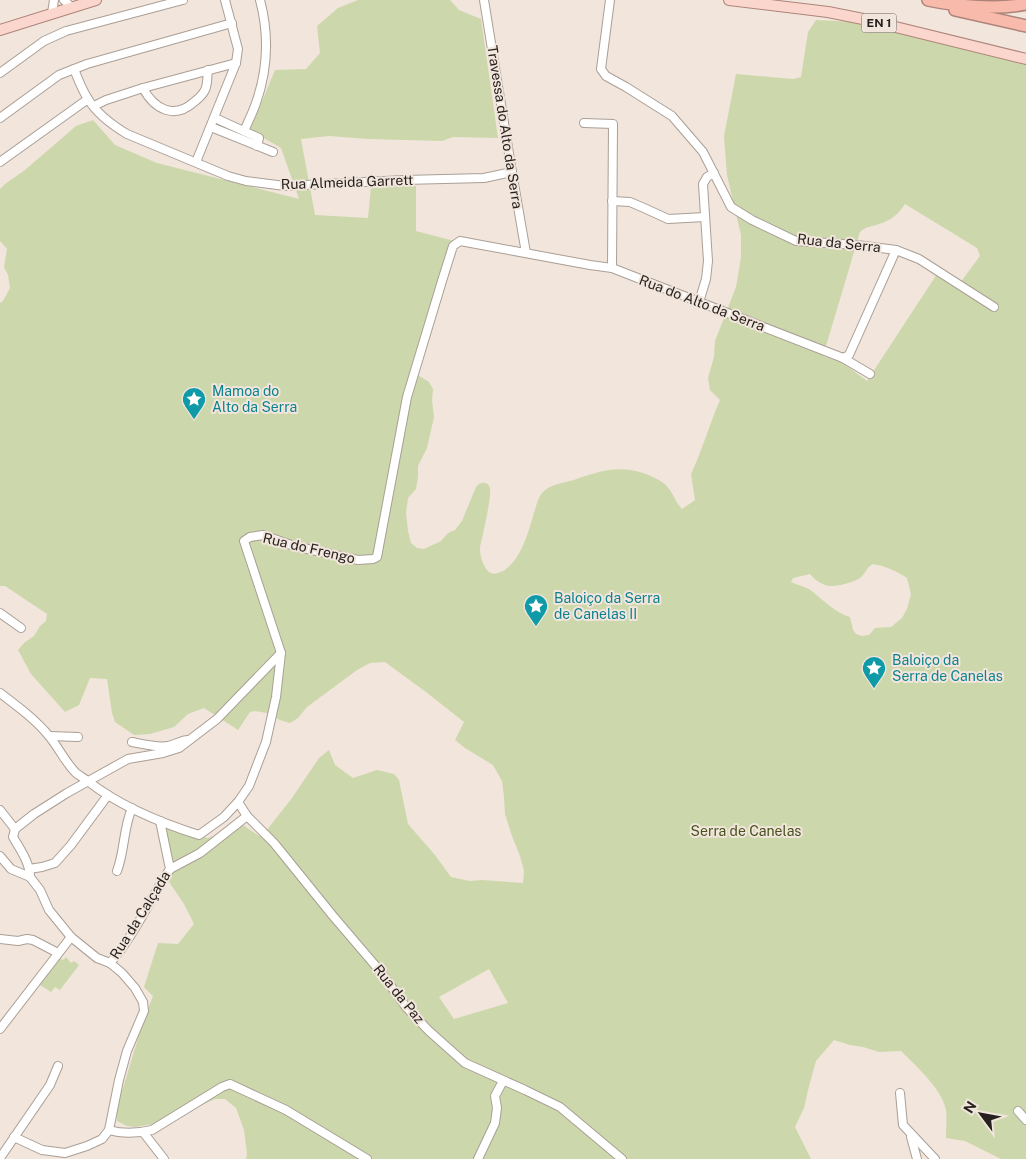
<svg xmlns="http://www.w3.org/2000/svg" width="1026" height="1159" font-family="'Public Sans',sans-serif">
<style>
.green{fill:#ccd8ab;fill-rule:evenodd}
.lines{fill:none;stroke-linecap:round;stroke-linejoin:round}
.minor-casing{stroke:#aa9f96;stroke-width:10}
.major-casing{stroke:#ae847a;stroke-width:12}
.highway-casing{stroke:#ae847a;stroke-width:14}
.minor{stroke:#fff;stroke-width:8}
.major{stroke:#fbd6cd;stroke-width:10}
.highway{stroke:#f8baab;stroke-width:11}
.labels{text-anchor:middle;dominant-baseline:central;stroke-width:4;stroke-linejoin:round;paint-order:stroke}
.shield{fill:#f1e5dc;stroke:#635c57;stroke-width:1}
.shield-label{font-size:12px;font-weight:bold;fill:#26211e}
.street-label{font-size:14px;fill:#26211e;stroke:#f1e5dc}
.culture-label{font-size:14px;fill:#0d838f;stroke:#f1e5dc;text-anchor:start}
.park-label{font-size:14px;fill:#47531d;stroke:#f1e5dc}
</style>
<rect width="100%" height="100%" fill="#f1e5dc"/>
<!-- green -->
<g class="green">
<path d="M 358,0 L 450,0 L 459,10 L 481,19 L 498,138 L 453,137 L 442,141 L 368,139 L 329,136 L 301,139 L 315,215 L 368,218 L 371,187 L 416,186 L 416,231 L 462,243 L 456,247 L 418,375 L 429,382 L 433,389 L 432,400 L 434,417 L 427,448 L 418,466 L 418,477 L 416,489 L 408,498 L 406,513 L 408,531 L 411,543 L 417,548 L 424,549 L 441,541 L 448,533 L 455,530 L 462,521 L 476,487 C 480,481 489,481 490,489 C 491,499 485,524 483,534 C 482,539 480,544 480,549 C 480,558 486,578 498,573 C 520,566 528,533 534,513 C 536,507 538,497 543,492 C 551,484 563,483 574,480 C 581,477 588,475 596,473 C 618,466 642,469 662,482 C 672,488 674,501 682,509 L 695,500 L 691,474 L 698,458 L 715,412 L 720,400 L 710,390 L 708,378 L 714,357 L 715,341 L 736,287 L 741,257 L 741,235 L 727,175 L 724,136 L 736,74 L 793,79 L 801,77 L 808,32 L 816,20 L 855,22 L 1026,65 L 1026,1159 L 1001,1159 L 965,1141 L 946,1138 C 946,1129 947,1119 946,1110 C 942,1089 916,1066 901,1051 L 879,1052 L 863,1047 L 850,1045 L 834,1040 L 816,1061 L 809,1086 L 804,1108 L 795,1127 L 811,1159 L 246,1159 L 247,1154 L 244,1130 L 236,1108 L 225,1099 L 215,1099 L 165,1122 L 135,1127 L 127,1126 L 117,1121 L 117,1108 L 143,1022 L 153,996 L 144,987 L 158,943 L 178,944 L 194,924 L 184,904 L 167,879 L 163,844 L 167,828 L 182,833 L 208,838 L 243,825 L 259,836 L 266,831 L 292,798 L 319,758 L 329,750 L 335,765 L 353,778 L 377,770 L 394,774 L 399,780 L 408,824 L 435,855 L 451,877 L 470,881 L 482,880 L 523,883 L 524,871 L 520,856 L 512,836 L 505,814 L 504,797 L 502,781 L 493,765 L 465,748 L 455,740 L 464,722 L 426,692 L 385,662 L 370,663 L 357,670 L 307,707 L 298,718 L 290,723 L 280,720 L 267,713 L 255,711 L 250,712 L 238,730 L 204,708 L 188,714 L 174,727 L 150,734 L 134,735 L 115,722 L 112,713 L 107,679 L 90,678 L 79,705 L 65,712 L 31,674 L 18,650 L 24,643 L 34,636 L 40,626 L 46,621 L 47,614 L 5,586 L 0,586 L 0,303 L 3,301 L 10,288 L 8,275 L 4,267 L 7,249 L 0,241 L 0,189 L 5,184 L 25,170 L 76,126 L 93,120 L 115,145 L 157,163 L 299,199 L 281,148 L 250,130 L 275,70 L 306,69 L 320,53 L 317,26 L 338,8 ZM 905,204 L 977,248 L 980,256 L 957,287 L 937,274 L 867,381 L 843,363 L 823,356 L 860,232 C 866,226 871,227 879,224 C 890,221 899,214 905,204 ZM 873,564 C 885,566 897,571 907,578 L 911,594 L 907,609 L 902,618 L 891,627 L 875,628 L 869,635 L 862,636 L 856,634 L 853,630 L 850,617 C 836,613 824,601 813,592 C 808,587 797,585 791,582 L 793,578 L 810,574 C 815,580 823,586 831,586 C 839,586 857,582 862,576 C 866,572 867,567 873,564 ZM 489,969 L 508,1003 L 454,1019 L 439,997 Z"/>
<polygon points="66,957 71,963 74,961 79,965 60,990 55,987 51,992 40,985 60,958 63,960"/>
</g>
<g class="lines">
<!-- minor casing -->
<g class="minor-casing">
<g id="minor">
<polyline points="64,0 71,7"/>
<polyline points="484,0 512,172 526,253"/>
<polyline points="610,0 601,69 606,76 626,87 672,116 703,152 731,207 752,220 796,241 857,245 896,250 919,259 994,307"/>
<polyline points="52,13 54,0"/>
<path d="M 74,69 C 78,79 82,90 88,99 C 97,114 112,125 127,134 L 228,176 L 246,181 L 285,186 L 404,180 L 484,178 L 512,172"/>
<polyline points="0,73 44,41 66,31 183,0"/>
<path d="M 143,88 C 154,109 174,120 194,102 C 198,99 203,94 205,90 C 208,84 207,76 208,70"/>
<polyline points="94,106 106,100 143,88 236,63"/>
<polyline points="0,118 59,75 87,64 232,23"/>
<polyline points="215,118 259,138 257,146"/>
<polyline points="584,123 613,124 612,268"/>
<polyline points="211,127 273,152"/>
<path d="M 244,131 C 248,122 253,112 256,103 C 268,69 269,34 260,0"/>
<polyline points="0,162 88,99"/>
<polyline points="196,162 236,63 238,49 225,0"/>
<polyline points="612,201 630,202 644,208 668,219 705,217"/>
<polyline points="699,302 706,279 708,261 703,184 707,177 714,173"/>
<polyline points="843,358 849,355 896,250"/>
<polyline points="0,613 21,628"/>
<path d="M 0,693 C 17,706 35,719 49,736 C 59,748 65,762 76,773 C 80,776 85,779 89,782 C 120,806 161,823 199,835 L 224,817 L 238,802 L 249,786 L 266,742 L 276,697 L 281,653 L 244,541 L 250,537 L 263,535 L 294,546 L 358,560 L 373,559 L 377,557 L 407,397 L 442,281 L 453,246 L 460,241 L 590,265 L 612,268 L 843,358 L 870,374"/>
<polyline points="50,736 78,737"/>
<path d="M 132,742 C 142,744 158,748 168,746 C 175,745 181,740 188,740"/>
<polyline points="238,802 247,816 274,843 333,916 380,971 406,1007 429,1031 465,1063 525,1090 560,1107 622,1159"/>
<polyline points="0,810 15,829"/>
<polyline points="0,856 11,869 30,877 40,890 49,910 71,937 97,958 110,963 122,973 135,988 143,1002 144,1011 127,1051 119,1080 109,1130 102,1139 87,1146 65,1153 42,1150 14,1137"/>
<polyline points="29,869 42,867 55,863 71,845 108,795"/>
<polyline points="170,869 200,853 247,816"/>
<path d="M 117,871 C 125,850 123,829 132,808"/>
<path d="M 30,877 C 30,863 20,849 13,837 L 15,829 L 34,814 L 67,793 L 128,759 L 163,753 L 179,748 L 217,719 L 281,653"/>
<polyline points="0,939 18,941 27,939 33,940 58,953"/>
<path d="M 110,963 C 135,935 149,900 170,869 L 160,821"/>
<polyline points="0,1029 71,937"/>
<polyline points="900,1093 903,1125 935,1159"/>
<polyline points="1018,1111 1026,1120"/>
<path d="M 109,1130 C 122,1134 139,1133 152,1130 L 222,1087 L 230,1084 L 286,1110 L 367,1159"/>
<polyline points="143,1132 164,1159"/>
<polyline points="911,1137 917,1159"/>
<polyline points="0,1158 50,1085 58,1066"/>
<polyline points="478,1159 495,1123 497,1108 495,1096 503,1081"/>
</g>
</g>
<!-- major casing -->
<g class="major-casing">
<g id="major">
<polyline points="729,0 828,12 863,19 1026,59"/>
<polyline points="0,30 96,0"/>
</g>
</g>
<!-- highway casing -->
<g class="highway-casing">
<g id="highway">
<path d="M 928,0 C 957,6 997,10 1026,4"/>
<polyline points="955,10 1026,26"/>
</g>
</g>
<!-- minor -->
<use href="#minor" class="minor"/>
<!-- major -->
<use href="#major" class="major"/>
<!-- highway -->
<use href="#highway" class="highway"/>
</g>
<!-- icons -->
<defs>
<g id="sight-pin" transform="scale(1.25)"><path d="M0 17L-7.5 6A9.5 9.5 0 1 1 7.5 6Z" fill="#0f9aa8" stroke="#f1e5dc"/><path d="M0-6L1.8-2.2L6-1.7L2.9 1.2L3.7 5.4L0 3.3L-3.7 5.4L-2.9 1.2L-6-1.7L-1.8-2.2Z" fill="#fff"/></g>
</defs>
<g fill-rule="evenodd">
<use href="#sight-pin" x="194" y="399"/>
<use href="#sight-pin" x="536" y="606"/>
<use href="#sight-pin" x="874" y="668"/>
</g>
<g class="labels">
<!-- shield labels -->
<rect class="shield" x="861.5" y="13.5" width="35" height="19" rx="4"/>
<g class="shield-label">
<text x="879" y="23">EN 1</text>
</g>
<!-- street labels -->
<g class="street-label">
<text transform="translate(505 127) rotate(81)">Travessa do Alto da Serra</text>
<text transform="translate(347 182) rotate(-2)">Rua Almeida Garrett</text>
<text transform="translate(839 243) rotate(6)">Rua da Serra</text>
<text transform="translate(702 303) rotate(21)">Rua do Alto da Serra</text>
<text transform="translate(309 548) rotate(13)">Rua do Frengo</text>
<text transform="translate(140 915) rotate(-58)">Rua da Calçada</text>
<text transform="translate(399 994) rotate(51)">Rua da Paz</text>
</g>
<!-- culture labels -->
<g class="culture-label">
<text x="212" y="391">Mamoa do<tspan x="212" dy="16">Alto da Serra</tspan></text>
<text x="554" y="598">Baloiço da Serra<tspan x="554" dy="16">de Canelas II</tspan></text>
<text x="892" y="660">Baloiço da<tspan x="892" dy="16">Serra de Canelas</tspan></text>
</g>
<!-- park labels -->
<g class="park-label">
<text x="746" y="831">Serra de Canelas</text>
</g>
</g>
<!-- north arrow -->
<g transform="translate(981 1114) rotate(302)" stroke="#f1e5dc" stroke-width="4" paint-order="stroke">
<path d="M0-4L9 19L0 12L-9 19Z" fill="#26211e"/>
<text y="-8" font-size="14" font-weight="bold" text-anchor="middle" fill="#26211e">N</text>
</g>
</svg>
